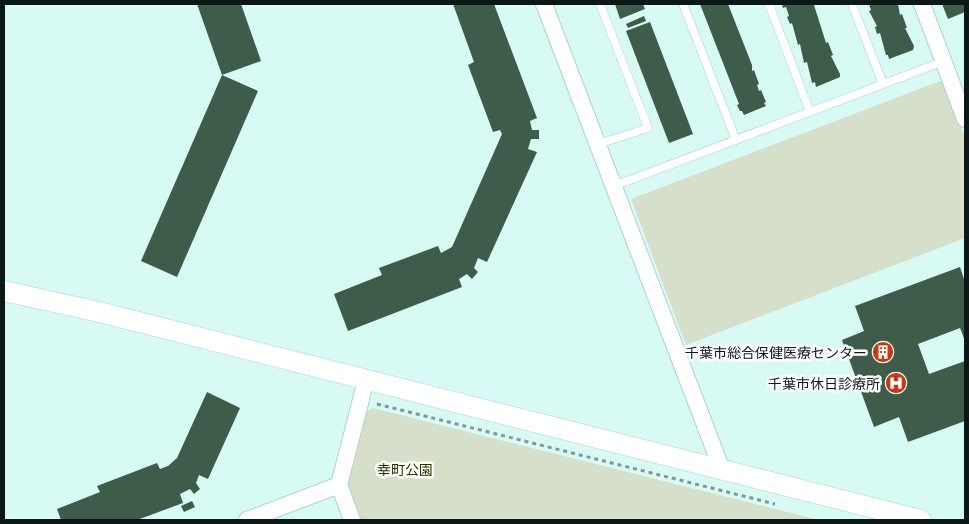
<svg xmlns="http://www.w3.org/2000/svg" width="969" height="524" font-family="Inter,'Noto Sans JP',sans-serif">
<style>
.green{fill:#d6dfc9}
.building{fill:#3e5c49}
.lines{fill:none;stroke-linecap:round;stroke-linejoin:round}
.service-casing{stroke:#b1d2cd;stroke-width:9}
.minor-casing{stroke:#b1d2cd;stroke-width:18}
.tertiary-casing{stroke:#b1d2cd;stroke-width:21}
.path{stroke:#809995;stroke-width:3;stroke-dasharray:4 4;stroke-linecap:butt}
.service{stroke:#fff;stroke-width:8}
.minor{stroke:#fff;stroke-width:16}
.tertiary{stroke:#fff;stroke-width:20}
.labels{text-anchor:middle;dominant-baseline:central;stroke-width:5;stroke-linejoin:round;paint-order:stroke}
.poi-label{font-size:14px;fill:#0c1817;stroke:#fff;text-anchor:end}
.park-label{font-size:14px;fill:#233200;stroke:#fff}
</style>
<rect width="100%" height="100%" fill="#d8faf5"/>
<!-- green -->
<g class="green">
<polygon points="943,80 965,138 965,238 686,345 631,199"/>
<polygon points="373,408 819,520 360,520 347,485 366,412"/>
</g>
<!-- building -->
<g class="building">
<polygon points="197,4 241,4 261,61 222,75"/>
<polygon points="453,4 494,4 537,118 530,121 532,130 539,130 539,139 531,139 528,149 537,152 487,262 478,258 474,268 478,272 472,279 467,274 459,279 462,287 348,331 334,294 382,275 379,268 438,246 441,253 452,247 502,134 500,130 493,132 468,65 474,62"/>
<polygon points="615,4 643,4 645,9 620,19"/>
<polygon points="700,4 728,4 752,65 752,71 754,70 759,84 757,85 759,91 761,90 766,102 764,103 766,106 744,115 742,111 740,111 737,105 739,104"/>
<polygon points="782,4 814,5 826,43 828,42 833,55 831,56 840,74 840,77 816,87 815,82 812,83 807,62 804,63 800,44 798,45 792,23 790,24 787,17 789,16 786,7 783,8"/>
<polygon points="869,4 898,4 900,15 902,14 907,28 905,28 914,46 913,50 889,59 888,55 886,55 880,33 877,34 875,27 877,26 869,11 871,10"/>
<polygon points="942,4 965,4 965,12 948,19"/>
<polygon points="644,16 646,21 628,28 626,24"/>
<polygon points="650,22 693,134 669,143 626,31"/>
<polygon points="222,75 258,91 177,277 141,261"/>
<polygon points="960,267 965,282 965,341 960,328 918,344 929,374 965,361 965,421 908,442 899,417 874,427 842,340 864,331 855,306"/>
<polygon points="207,392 240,408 208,479 199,475 196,483 200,489 194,494 190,489 180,494 183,503 137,520 61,520 57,509 100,492 97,486 157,463 160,469 168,466 177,458"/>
<polygon points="192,501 195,507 184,512 181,506"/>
</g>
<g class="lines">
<!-- service casing -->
<g class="service-casing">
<g id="service">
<polyline points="683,4 736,140"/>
<polyline points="769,4 810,112"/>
<polyline points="852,4 883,84"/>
<polyline points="598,144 648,128 600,4"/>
<polyline points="614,186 944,61"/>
</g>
</g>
<!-- minor casing -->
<g class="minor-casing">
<g id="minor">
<polyline points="544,4 722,470"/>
<polyline points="922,4 965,119"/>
<polyline points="247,520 339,485"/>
<polyline points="352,520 339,485 366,380"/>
</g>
</g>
<!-- tertiary casing -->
<g class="tertiary-casing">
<polyline id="tertiary" points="4,291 99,312 921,520"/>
</g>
<!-- path -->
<polyline class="path" points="377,404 775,504"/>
<!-- service -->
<use href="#service" class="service"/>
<!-- minor -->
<use href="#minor" class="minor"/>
<!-- tertiary -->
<use href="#tertiary" class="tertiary"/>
</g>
<!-- icons -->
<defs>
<g id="building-disc" transform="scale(1.125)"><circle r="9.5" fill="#c43a15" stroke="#fff"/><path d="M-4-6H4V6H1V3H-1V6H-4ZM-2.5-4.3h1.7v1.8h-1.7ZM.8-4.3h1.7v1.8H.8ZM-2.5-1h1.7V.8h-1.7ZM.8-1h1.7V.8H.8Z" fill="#fff"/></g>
<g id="hospital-disc" transform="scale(1.125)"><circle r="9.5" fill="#c43a15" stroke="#fff"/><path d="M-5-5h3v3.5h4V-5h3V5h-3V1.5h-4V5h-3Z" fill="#fff"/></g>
</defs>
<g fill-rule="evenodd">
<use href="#building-disc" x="883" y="352"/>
<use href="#hospital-disc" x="896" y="383"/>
</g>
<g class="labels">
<!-- poi labels -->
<g class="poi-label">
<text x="867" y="352">千葉市総合保健医療センター</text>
<text x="880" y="383">千葉市休日診療所</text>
</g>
<!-- park labels -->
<g class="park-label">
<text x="405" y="469">幸町公園</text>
</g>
</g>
<!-- border -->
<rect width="969" height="524" fill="none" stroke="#0c1817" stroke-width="10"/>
</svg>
